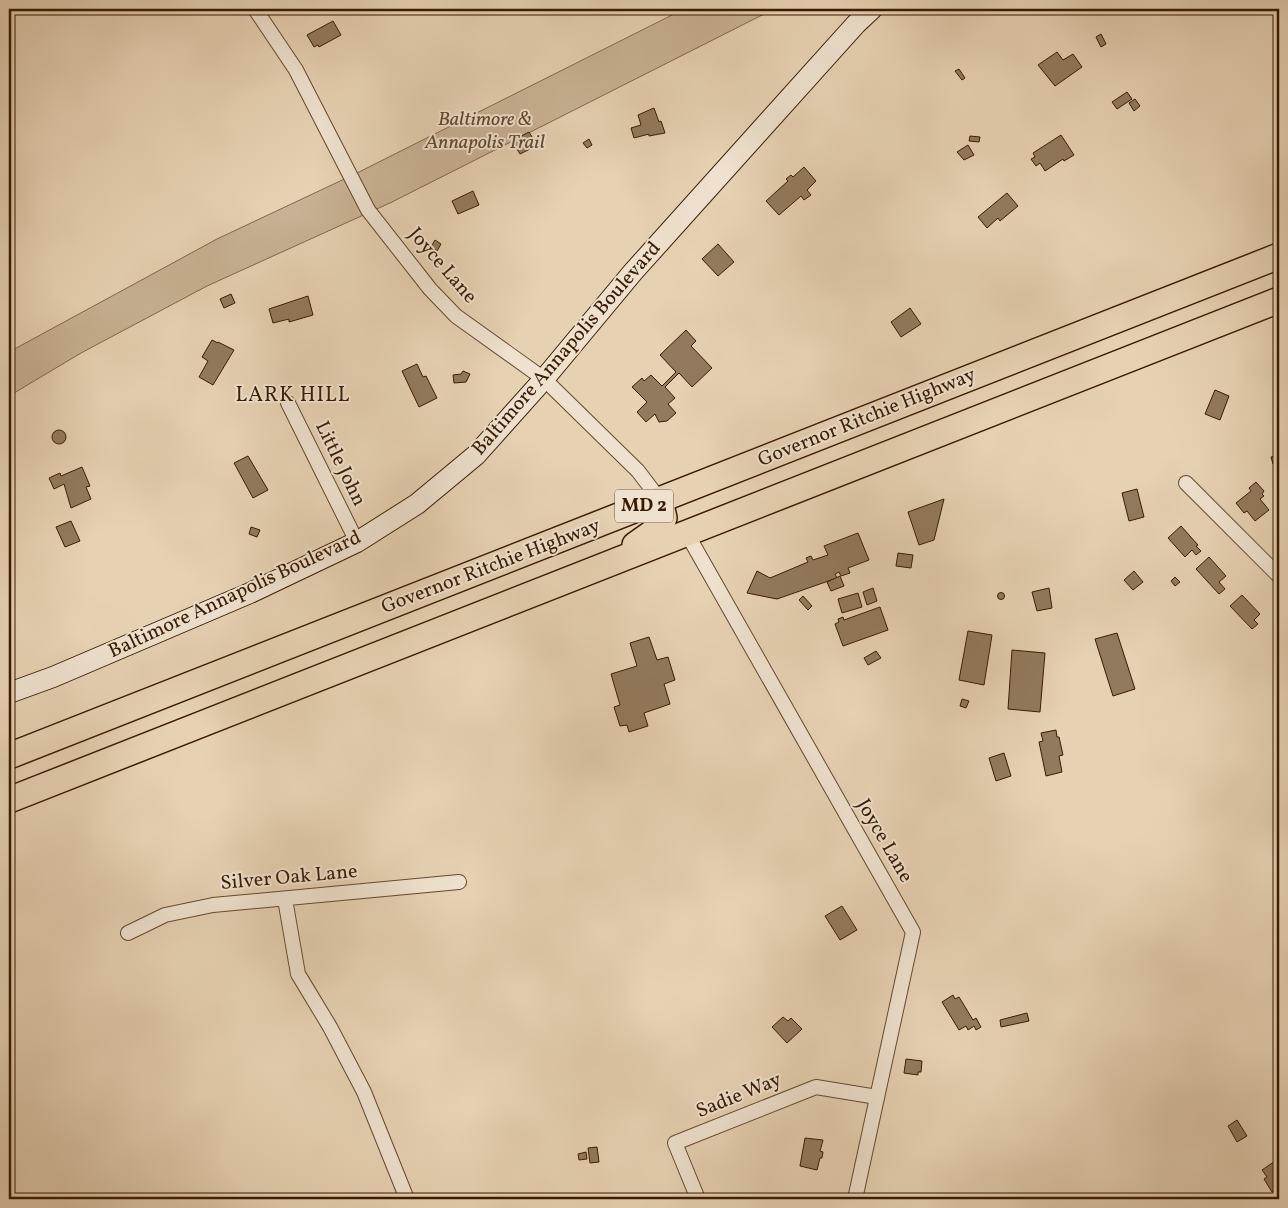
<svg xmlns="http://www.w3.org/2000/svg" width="1288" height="1208" font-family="Vollkorn,serif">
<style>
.park{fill:#c8b295;stroke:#80664c}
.building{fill:#927a5e;stroke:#381b02}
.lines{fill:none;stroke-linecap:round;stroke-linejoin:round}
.street-casing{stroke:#64482e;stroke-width:16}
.secondary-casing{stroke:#381b02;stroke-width:22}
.highway-casing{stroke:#381b02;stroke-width:28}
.street{stroke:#efe1ce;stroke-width:14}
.secondary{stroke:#efe1ce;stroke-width:20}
.highway{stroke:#e6d1b3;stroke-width:25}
.labels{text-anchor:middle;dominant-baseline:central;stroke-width:4;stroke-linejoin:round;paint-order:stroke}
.shield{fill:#efe1ce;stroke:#6f563f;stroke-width:1}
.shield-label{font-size:19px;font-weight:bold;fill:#381b02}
.park-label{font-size:20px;font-style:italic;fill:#63482e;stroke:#efe1ce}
.street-label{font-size:20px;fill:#381b02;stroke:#efe1ce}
.neighbourhood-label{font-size:21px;letter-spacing:1px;fill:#381b02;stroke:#efe1ce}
</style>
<rect width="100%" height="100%" fill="#e6d1b3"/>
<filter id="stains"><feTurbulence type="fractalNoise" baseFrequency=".004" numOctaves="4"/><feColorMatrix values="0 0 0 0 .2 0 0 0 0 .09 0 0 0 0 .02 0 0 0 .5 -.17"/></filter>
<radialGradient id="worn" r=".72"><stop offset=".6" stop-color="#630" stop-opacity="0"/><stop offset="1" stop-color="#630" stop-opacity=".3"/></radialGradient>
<!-- park -->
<polygon class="park" points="684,9 774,9 390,203 207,286 81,353 9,396 9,352 217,239 355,174"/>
<!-- building -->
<g class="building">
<polygon points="333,21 341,35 319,47 318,45 314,47 307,35"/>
<polygon points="1101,34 1106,44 1101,47 1096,37"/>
<polygon points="1057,52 1063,60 1073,54 1082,67 1055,86 1038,65"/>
<polygon points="959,69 965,78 962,80 955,71"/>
<polygon points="1127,92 1132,99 1117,109 1112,102"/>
<polygon points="1135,99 1140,106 1134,111 1129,103"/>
<polygon points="654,108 659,122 661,121 665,133 649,136 649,134 634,138 631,128 641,125 638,115"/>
<polygon points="529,132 535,142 528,146 530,149 520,154 512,141"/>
<polygon points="1061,135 1074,155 1064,161 1063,159 1045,171 1040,163 1036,166 1031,159 1035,157 1033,153"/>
<polygon points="970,136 980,137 979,142 969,141"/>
<polygon points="589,139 592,145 587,148 583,143"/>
<polygon points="968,145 974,155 964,160 957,152"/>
<polygon points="804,167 816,181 807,190 811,195 804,200 801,196 779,215 766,201 788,181 786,179 791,175 793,177"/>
<polygon points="473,191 479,205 458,214 452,201"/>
<polygon points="1007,193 1018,206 1000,221 998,218 987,228 978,217"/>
<polygon points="435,240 441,244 437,251 431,247"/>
<polygon points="718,244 734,262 718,276 702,259"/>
<polygon points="231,294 235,303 224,308 220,299"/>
<polygon points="308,296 313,315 289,322 289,319 273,323 269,309"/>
<polygon points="910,308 921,324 901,337 891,322"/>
<polygon points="686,330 696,341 691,346 712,368 692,387 679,373 665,387 675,398 668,404 676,413 667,421 659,422 655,414 646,422 637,412 647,402 632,387 642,378 644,381 651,375 662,386 676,372 660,355"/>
<polygon points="212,340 218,343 218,342 234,350 213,385 199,377 208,361 202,357"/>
<polygon points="417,364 423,377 426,376 437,398 419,407 402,371"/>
<polygon points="463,371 470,374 466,382 454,383 453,375 461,374"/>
<polygon points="1215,390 1229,396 1220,420 1205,414"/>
<circle cx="59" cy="437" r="7"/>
<polygon points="1279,455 1279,462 1273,464 1271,457"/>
<polygon points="248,456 268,490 253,498 234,463"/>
<polygon points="82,467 90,486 86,487 91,499 71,508 64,484 54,489 49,478 60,473 61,476"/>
<polygon points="1256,482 1264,491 1262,494 1264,496 1260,499 1269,510 1255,521 1247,511 1244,513 1236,503 1251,491 1249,488"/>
<polygon points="1137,489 1144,517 1129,521 1122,493"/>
<polygon points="944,499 934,540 919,545 908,512"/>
<polygon points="71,521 80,541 65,547 56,527"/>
<polygon points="1181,526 1198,545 1196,546 1201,551 1196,555 1192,550 1185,557 1168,538"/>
<polygon points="251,527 260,530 257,537 249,534"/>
<polygon points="1279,530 1279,544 1273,539"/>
<polygon points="858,533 869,560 848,568 850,573 841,576 839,572 835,574 837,578 777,599 747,593 757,571 770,578 808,562 806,558 811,556 813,560 828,555 824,546"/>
<polygon points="898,553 913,555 911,568 896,566"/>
<polygon points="1209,557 1226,576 1219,582 1225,589 1219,594 1196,569"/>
<polygon points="1134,571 1143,582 1133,590 1124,580"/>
<polygon points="840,576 844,586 831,591 827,582"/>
<polygon points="1175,577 1180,582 1175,586 1171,581"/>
<polygon points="873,588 877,601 867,605 863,592"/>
<polygon points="1049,588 1052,608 1037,611 1032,592"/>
<circle cx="1001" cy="596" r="3.5"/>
<polygon points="858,593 862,607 842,613 838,599"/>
<polygon points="1242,595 1260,614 1254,620 1258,624 1252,629 1230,606"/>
<polygon points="803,596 812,606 808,610 799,600"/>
<polygon points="880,607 888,630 843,646 835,624 839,622 838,619 843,617 844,620"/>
<polygon points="968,631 992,635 984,685 959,680"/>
<polygon points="1117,633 1135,689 1113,696 1095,639"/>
<polygon points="649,637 657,660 668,657 675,680 664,684 670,704 644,713 648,726 629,732 627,725 620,726 614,707 620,705 611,674 637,666 630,643"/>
<polygon points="1012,650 1045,653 1040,712 1008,709"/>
<polygon points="876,651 881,658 868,665 864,658"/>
<polygon points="962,699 969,701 966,708 960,706"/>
<polygon points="1056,730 1057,737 1059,737 1063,755 1059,756 1062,772 1046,776 1039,742 1043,741 1041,733"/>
<polygon points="1004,753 1011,776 996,781 989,758"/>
<polygon points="842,906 857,930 840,940 825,916"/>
<polygon points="953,995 955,999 959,997 973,1020 976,1018 981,1027 976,1030 974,1026 968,1030 966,1026 959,1030 942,1002"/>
<polygon points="1027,1013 1029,1021 1001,1027 1000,1020"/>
<polygon points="783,1017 788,1021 791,1018 802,1029 787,1043 772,1027"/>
<polygon points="906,1059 922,1061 921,1072 918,1072 918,1075 904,1073"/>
<polygon points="1237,1120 1247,1136 1237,1142 1228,1126"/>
<polygon points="805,1138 823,1140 820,1151 823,1152 822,1158 820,1158 817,1170 800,1166"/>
<polygon points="597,1147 599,1162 590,1163 588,1148"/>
<polygon points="586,1152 587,1159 579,1160 578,1154"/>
<polygon points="1278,1159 1279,1187 1272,1192 1264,1179 1267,1177 1262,1170"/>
</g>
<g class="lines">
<!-- street casing -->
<g class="street-casing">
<g id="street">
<polyline points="255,9 296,70 368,210 430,289 456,316 544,379 638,471 660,500"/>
<polyline points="288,403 357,542"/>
<polyline points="1186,483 1279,576"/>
<polyline points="686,532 913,932 855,1199"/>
<polyline points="285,899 298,974 330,1027 364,1092 407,1199"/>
<polyline points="128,933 165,915 213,905 459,882"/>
<polyline points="698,1199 675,1143 816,1087 877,1097"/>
</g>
</g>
<!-- secondary casing -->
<g class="secondary-casing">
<polyline id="secondary" points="9,693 53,677 250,593 357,542 417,504 476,455 544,379 633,272 856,24 872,9"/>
</g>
<!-- highway casing -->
<g class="highway-casing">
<g id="highway">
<polyline points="635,545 659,528 664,518 660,500"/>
<polyline points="9,756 1279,256"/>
<polyline points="9,800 1279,300"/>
</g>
</g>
<!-- street -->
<use href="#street" class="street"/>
<!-- secondary -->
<use href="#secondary" class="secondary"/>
<!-- highway -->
<use href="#highway" class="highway"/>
</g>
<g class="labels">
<!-- shield labels -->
<rect class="shield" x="615" y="489.5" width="58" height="33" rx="4"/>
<g class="shield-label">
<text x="644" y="506">MD 2</text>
</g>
<!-- park labels -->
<g class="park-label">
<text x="485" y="120">Baltimore &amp;<tspan x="485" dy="23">Annapolis Trail</tspan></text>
</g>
<!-- street labels -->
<g class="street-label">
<text transform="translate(442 266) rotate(49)">Joyce Lane</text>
<text transform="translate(567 349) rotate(-49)">Baltimore Annapolis Boulevard</text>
<text transform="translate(867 418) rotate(-22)">Governor Ritchie Highway</text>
<text transform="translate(340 464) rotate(64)">Little John</text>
<text transform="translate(491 567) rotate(-21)">Governor Ritchie Highway</text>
<text transform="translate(235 595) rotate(-25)">Baltimore Annapolis Boulevard</text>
<text transform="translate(884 841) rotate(60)">Joyce Lane</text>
<text transform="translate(289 878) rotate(-5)">Silver Oak Lane</text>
<text transform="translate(739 1096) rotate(-22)">Sadie Way</text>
</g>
<!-- neighbourhood labels -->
<g class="neighbourhood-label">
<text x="293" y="395">LARK HILL</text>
</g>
</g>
<!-- margin -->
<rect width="1288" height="1208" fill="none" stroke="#e6d1b3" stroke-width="30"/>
<rect x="10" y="10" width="1268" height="1188" fill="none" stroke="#381b02" stroke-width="2.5"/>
<rect x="15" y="15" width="1258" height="1178" fill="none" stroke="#381b02"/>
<rect width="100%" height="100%" filter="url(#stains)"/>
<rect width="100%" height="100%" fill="url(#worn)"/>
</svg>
